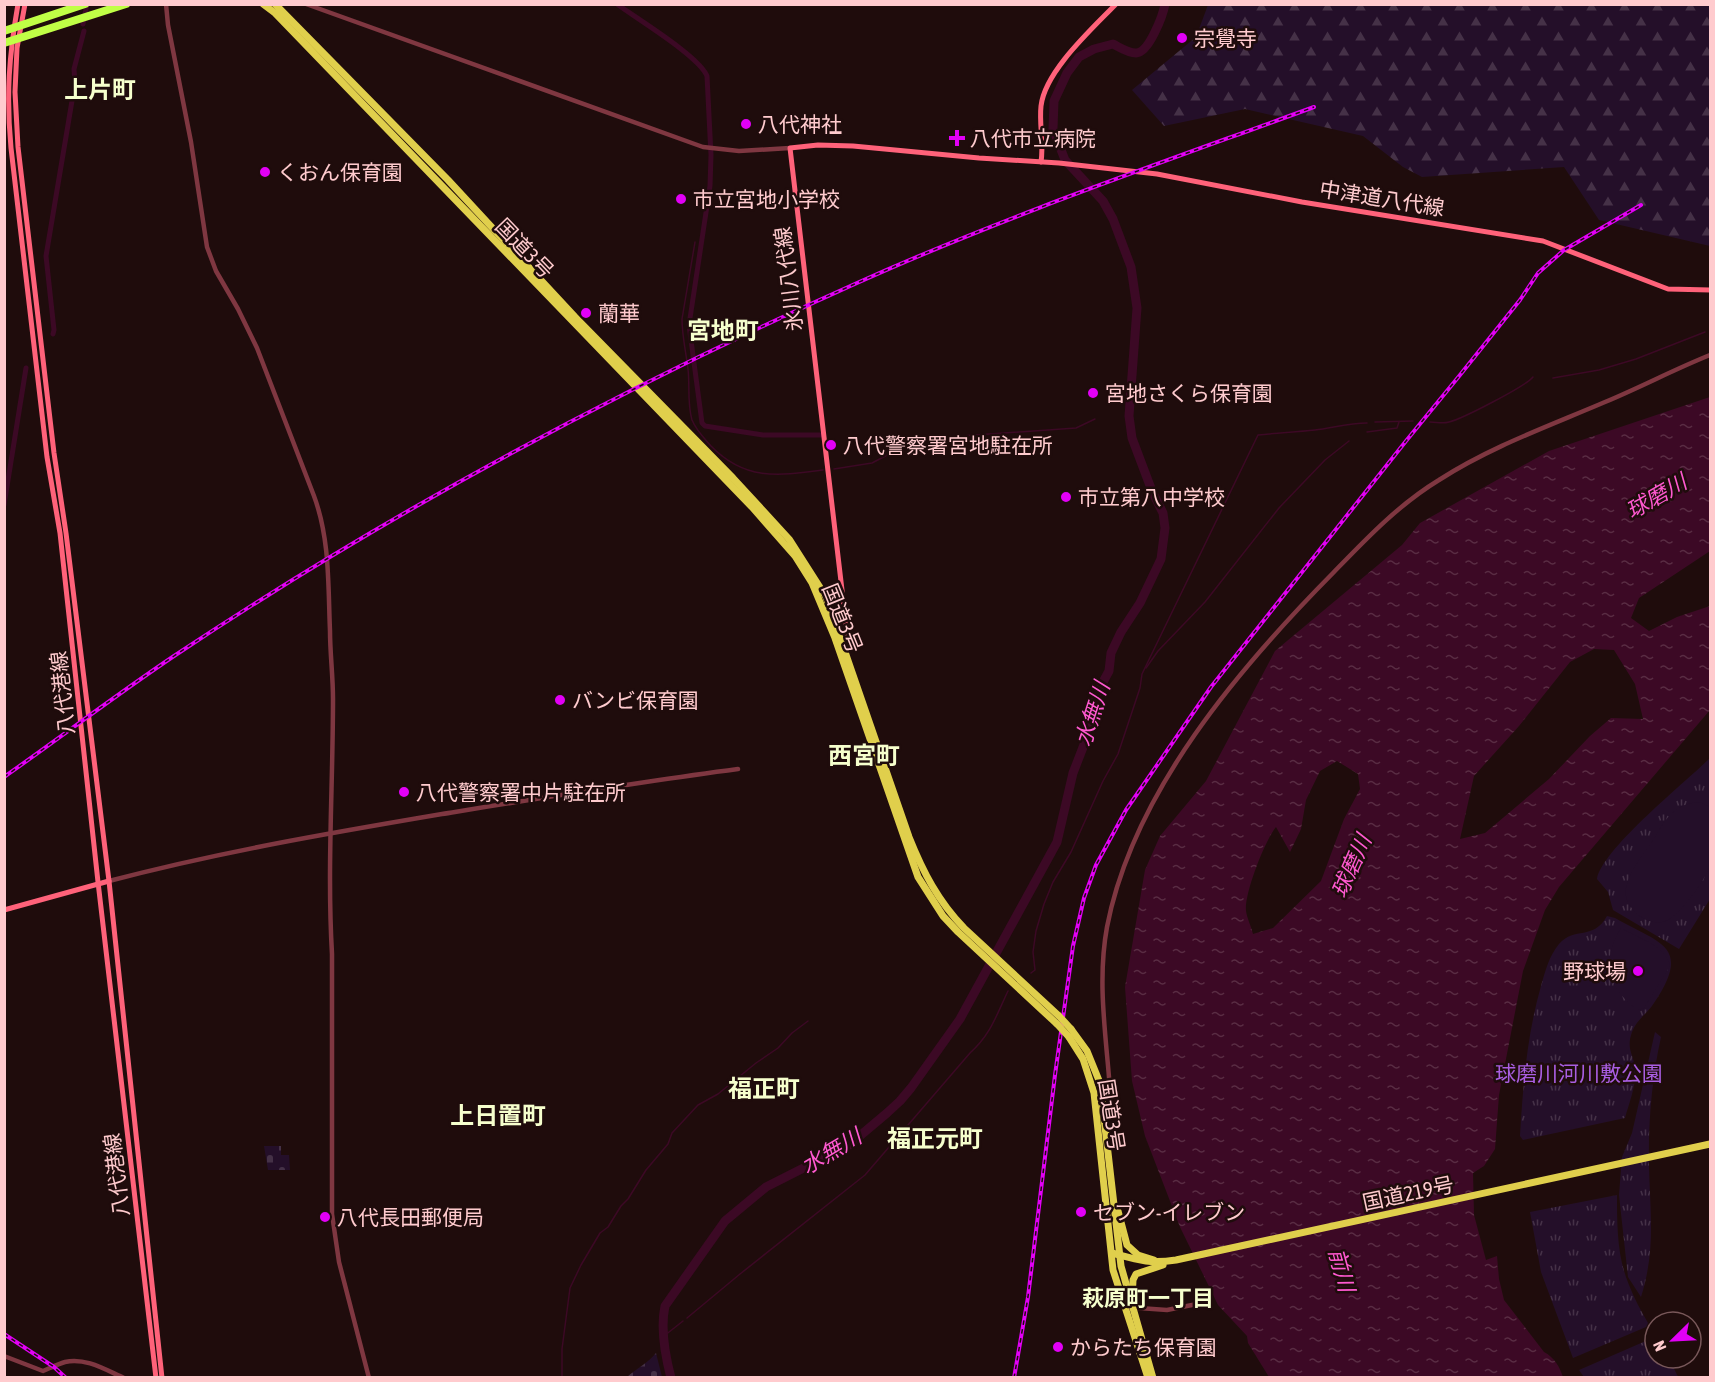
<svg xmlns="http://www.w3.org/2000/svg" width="1715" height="1382" font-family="'Asap Condensed','Noto Sans JP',sans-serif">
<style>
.forest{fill:url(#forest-firs)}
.cemetery{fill:url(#cemetery-stones)}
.park{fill:url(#park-tufts)}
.pitch{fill:#240f29}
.water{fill:url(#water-ripples);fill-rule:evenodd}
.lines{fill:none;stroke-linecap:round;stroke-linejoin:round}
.stream{stroke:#3c0925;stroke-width:1.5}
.canal{stroke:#3c0925;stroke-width:5}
.river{stroke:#3c0925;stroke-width:9}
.tertiary{stroke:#7f3741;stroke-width:4.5}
.secondary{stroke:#ff627a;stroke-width:5}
.trunk{stroke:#e0cf4c;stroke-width:7}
.rail-casing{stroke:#e200f6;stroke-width:4}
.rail{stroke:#1f0c0c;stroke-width:1.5;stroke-dasharray:4.5;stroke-linecap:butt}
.trunk-bridge{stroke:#e0cf4c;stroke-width:7}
.motorway-bridge{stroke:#c0ff46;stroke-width:8}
.poi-dot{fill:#e200f6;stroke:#1f0c0c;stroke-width:2}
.labels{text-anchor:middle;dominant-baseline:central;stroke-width:5;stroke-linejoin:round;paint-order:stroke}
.poi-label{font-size:21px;fill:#ffcbce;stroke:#1f0c0c;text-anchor:start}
.street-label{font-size:21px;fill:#ffcbce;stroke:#1f0c0c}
.park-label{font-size:21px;fill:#a95ee1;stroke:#1f0c0c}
.water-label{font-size:22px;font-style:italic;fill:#ff59d0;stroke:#1f0c0c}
.neighbourhood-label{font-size:22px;font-weight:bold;fill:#f6ffcd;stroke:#1f0c0c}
.quarter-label{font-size:24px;font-weight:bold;fill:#f6ffcd;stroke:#1f0c0c}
</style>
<defs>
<pattern id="forest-firs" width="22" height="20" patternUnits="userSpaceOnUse" patternTransform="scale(1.5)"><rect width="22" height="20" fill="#240f29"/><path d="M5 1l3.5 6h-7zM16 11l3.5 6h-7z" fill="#453147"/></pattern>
<pattern id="cemetery-stones" width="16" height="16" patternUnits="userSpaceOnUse" patternTransform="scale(1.5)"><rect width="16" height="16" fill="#240f29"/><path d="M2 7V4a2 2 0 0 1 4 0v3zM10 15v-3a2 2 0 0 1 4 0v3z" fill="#453147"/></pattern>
<pattern id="park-tufts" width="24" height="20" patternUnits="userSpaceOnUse" patternTransform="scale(1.5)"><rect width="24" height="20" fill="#240f29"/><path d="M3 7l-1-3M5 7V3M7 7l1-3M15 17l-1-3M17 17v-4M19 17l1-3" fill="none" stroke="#453147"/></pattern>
<pattern id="water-ripples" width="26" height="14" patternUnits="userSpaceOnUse" patternTransform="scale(1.5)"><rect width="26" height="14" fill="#3c0925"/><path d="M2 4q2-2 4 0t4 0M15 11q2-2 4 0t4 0" fill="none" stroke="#592c43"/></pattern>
</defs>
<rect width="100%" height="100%" fill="#1f0c0c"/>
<!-- forest -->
<polygon class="forest" points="1208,5 1710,5 1710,246 1599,220 1564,167 1422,177 1403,167 1363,136 1245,109 1164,126 1132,90 1196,37"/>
<!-- cemetery -->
<g class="cemetery">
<polygon points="264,1146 281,1146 281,1155 289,1155 290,1170 268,1170"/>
<path d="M 656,1353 L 662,1377 L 627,1377 C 636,1369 649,1362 656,1353 Z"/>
</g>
<!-- park -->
<g class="park">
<path d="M 1710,758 L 1710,899 L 1679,949 L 1613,910 L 1608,892 L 1597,879 C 1602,849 1686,782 1710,758 Z"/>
<path d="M 1607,916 L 1615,918 C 1661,944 1692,946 1654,1003 C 1647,1014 1637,1019 1632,1032 C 1626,1049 1633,1053 1635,1068 C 1637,1084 1629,1103 1625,1118 L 1523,1140 L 1520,1136 C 1523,1085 1527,1035 1541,986 C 1545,972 1549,956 1559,944 C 1575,926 1593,941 1607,916 Z"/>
<path d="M 1655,1032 L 1661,1037 C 1652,1077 1648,1123 1649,1165 C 1650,1214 1656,1249 1641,1297 L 1628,1277 L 1619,1195 L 1622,1157 L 1632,1133 Z"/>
<path d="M 1617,1195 C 1617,1225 1617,1257 1629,1285 C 1634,1298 1641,1311 1648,1323 L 1646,1327 L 1573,1358 L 1541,1272 L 1530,1212 Z"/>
<polygon points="1655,1337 1655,1358 1669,1358 1678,1377 1584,1377 1579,1370"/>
</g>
<!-- pitch -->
<g class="pitch">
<path d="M 1700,802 L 1710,807 C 1711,820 1714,855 1710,866 C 1705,880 1682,912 1668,920 C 1649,930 1622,907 1626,888 C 1629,871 1644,854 1653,840 C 1666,819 1673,804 1700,802 Z"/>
<path d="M 1621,928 C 1637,937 1667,947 1670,966 L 1644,1008 L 1638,1010 C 1607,988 1601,961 1621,928 Z"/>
</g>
<!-- water -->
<path class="water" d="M 1710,397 L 1710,551 L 1639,598 L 1631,618 L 1649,631 L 1677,617 L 1710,606 L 1710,710 L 1559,887 L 1545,910 L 1523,971 L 1499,1095 L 1495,1149 L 1484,1166 L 1473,1173 L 1474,1215 L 1486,1260 L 1497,1256 L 1499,1279 L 1504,1300 L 1544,1352 C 1555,1358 1559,1366 1563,1377 L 1269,1377 L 1248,1343 L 1247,1336 L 1218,1305 L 1180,1227 L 1145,1136 L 1132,1081 L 1125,987 L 1145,870 L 1160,836 L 1206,781 L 1275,651 L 1402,545 L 1420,523 L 1549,451 ZM 1594,649 L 1614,650 L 1635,684 L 1643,719 L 1611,718 L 1590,736 L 1549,779 L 1485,833 L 1460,839 L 1474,776 L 1519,726 L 1570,662 ZM 1337,761 L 1358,774 L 1360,789 L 1344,819 L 1321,881 L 1273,928 L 1253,934 C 1251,926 1247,918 1246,911 C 1244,894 1265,840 1276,827 L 1290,852 L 1301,829 L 1306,800 L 1320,771 Z"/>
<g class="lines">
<!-- stream -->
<g class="stream">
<path d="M 695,242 L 682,319 C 682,336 686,352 688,369 C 690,386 687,403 692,420 C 696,430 704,438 711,446 C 745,481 778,476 823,470"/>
<polyline points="1553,378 1599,370 1636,359 1705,332"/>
<polyline points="1126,416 1129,416"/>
<polyline points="1375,422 1413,421"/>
<path d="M 1430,422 C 1436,422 1443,424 1449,422 C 1462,419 1526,386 1533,377"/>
<polyline points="1367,432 1397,428 1399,422"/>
<polyline points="946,437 1076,428 1095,419"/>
<polyline points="834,469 872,463 916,440 932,438"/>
<polyline points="1146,668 1158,651 1205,602 1279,508 1325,460 1349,441"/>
<path d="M 1031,973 L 1035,970 L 1033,952 L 1036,931 L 1044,904 L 1053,882 L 1071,852 L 1103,781 L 1118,754 L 1140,688 L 1142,674 L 1258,435 C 1277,433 1296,432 1315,430 C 1332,428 1349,423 1367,423"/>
<path d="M 687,1318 L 740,1274 L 865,1175 L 970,1053 C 991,1034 996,1016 1008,991"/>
<polyline points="664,1336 683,1321"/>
<polyline points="562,1378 562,1349 570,1288 581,1265 600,1233 608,1227 621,1206 628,1199 646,1170 668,1144 672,1133 698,1105 718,1094 756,1063 778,1048 792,1033 808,1021"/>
</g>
<!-- canal -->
<g class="canal">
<path d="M 617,4 C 637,19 699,56 707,76 L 711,155 L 710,186 L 689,325 L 702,423 L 705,426 L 763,435 L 821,435"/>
<polyline points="83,24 87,4"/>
<polyline points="53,334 54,330 46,256 75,83 74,69 84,31"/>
<polyline points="4,505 26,368"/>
</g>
<!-- river -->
<path class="river" d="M 671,1378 C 665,1355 660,1329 665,1306 L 725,1221 L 766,1187 L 849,1145 L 887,1113 L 900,1101 L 911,1088 L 960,1019 L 1057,842 L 1073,773 L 1087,737 L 1097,693 L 1109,671 L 1111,653 L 1121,632 L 1140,603 L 1161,559 L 1165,528 L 1163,513 L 1152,491 L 1132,438 L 1129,416 L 1137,308 L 1131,267 L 1113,219 L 1103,201 L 1065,160 L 1053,129 L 1054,101 L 1067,73 L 1079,57 L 1094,49 L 1113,44 C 1119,47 1128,53 1136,53 C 1149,53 1163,15 1165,4"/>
<!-- tertiary -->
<g class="tertiary">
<path d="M 166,4 L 168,25 L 191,142 L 207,247 L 216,271 L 238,309 L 257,348 L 314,496 C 330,539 328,585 330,631 C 330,653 333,676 333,699 C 333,784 327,869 332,954 L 332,1214 L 339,1262 L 369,1378"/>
<polyline points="306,4 703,147 739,151 790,148"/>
<path d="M 109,881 C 219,852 330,833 442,814 C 541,798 639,782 738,769"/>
<path d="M 1111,1105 C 1108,1046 1096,987 1107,927 C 1133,792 1239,668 1333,573 C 1366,539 1398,505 1439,480 C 1490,447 1549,426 1605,402 C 1641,387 1675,369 1710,355"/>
<polyline points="1125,1307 1167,1310 1197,1304"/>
<path d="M 4,1356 L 43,1371 C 50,1368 58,1364 65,1362 C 85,1357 106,1370 124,1378"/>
</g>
<!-- secondary -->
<g class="secondary">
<path d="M 18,4 C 9,56 6,95 11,148 L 47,457 L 60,533 L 98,882 L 156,1378"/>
<polyline points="25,4 17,48 15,92 18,147 54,453 66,533 109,881 162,1378"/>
<path d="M 1041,162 C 1044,144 1039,124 1041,106 C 1045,71 1092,29 1116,4"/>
<polyline points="846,654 848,641 790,148 818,145 853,146 979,158 1059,163 1157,174 1302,202 1543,241 1668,289 1710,290"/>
<polyline points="4,910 109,881"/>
</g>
<!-- trunk -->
<g class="trunk">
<polyline points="263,4 275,13 752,507 795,556 812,583 835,638 918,877 943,916 958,932 1057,1024"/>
<path d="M 275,4 L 448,180 L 575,317 L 733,478 L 789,539 L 826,597 L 909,837 C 923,872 938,901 964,928 L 1059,1016"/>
<polyline points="1071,1029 1087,1051 1100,1083 1121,1266 1153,1378"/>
<polyline points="1069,1037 1083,1059 1094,1093 1113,1270 1148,1378"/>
<polyline points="1118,1211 1127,1245 1138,1255 1154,1260"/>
<path d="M 1112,1253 C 1138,1260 1149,1264 1176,1260 L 1710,1144"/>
<polyline points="1132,1300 1133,1280 1136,1274 1163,1265"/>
</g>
<!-- rail casing -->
<g class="rail-casing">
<g id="rail">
<path d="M 4,777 C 61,737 116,695 174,656 C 390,512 620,389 857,283 C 1006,216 1161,163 1314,107"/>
<polyline points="4,1334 54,1367 66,1378"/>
<polyline points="1014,1378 1028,1297 1055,1075 1073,946 1084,898 1096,865 1126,810 1211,687 1406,441 1460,375 1520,300 1538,273 1564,250 1641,205"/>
</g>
</g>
<!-- rail -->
<use href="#rail" class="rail"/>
<!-- trunk-bridge -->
<g class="trunk-bridge">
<polyline points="1059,1016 1071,1029"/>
<polyline points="1057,1024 1069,1037"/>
</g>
<!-- motorway-bridge -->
<g class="motorway-bridge">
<polyline points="4,31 85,4"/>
<polyline points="4,43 126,4"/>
</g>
</g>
<!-- markers -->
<g class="poi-dot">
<circle cx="1182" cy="38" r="6"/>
<circle cx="746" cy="124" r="6"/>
<path d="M954 129h6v6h6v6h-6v6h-6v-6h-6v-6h6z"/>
<circle cx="265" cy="172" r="6"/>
<circle cx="681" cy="199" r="6"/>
<circle cx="586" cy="313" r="6"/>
<circle cx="1093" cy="393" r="6"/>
<circle cx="831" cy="445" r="6"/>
<circle cx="1066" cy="497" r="6"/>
<circle cx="560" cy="700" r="6"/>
<circle cx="404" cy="792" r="6"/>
<circle cx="1638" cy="971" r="6"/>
<circle cx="1081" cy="1212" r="6"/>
<circle cx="325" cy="1217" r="6"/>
<circle cx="1058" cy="1347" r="6"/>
</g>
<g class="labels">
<!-- poi labels -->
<g class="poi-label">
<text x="1194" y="38">宗覺寺</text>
<text x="758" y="124">八代神社</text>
<text x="970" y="138">八代市立病院</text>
<text x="277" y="172">くおん保育園</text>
<text x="693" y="199">市立宮地小学校</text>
<text x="598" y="313">蘭華</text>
<text x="1105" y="393">宮地さくら保育園</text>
<text x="843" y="445">八代警察署宮地駐在所</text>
<text x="1078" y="497">市立第八中学校</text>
<text x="572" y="700">バンビ保育園</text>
<text x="416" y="792">八代警察署中片駐在所</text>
<text x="1626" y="971" text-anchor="end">野球場</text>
<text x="1093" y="1212">セブン-イレブン</text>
<text x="337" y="1217">八代長田郵便局</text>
<text x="1070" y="1347">からたち保育園</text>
</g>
<!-- street labels -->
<g class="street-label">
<text transform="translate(1382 198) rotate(9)">中津道八代線</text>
<text transform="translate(525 248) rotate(46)">国道3号</text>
<text transform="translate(788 279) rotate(-97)">氷川八代線</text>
<text transform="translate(843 618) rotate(68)">国道3号</text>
<text transform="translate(62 693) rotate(-96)">八代港線</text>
<text transform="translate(1112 1115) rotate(81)">国道3号</text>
<text transform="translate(116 1175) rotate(-97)">八代港線</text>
<text transform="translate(1408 1193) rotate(-12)">国道219号</text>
</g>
<!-- park labels -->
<g class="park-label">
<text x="1579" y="1073">球磨川河川敷公園</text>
</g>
<!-- water labels -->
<g class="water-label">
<text transform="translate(1656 496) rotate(-30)">球磨川</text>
<text transform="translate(1092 714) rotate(-72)">水無川</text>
<text transform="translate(1351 866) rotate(-66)">球磨川</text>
<text transform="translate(831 1151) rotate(-31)">水無川</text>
<text transform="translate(1342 1270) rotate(75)">前川</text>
</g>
<!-- neighbourhood labels -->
<g class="neighbourhood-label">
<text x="1148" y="1298">萩原町一丁目</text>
</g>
<!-- quarter labels -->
<g class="quarter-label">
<text x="100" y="89">上片町</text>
<text x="723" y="330">宮地町</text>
<text x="864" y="755">西宮町</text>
<text x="764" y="1088">福正町</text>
<text x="498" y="1115">上日置町</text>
<text x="935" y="1138">福正元町</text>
</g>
</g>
<!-- border -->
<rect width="1715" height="1382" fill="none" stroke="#ffcbce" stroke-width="12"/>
<!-- north arrow -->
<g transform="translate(1673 1340) rotate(246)"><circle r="28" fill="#1f0c0c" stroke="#79585a" stroke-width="1.5"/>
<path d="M0-4.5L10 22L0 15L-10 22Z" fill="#e200f6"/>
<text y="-9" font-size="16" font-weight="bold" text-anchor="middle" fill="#ffcbce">N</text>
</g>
</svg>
